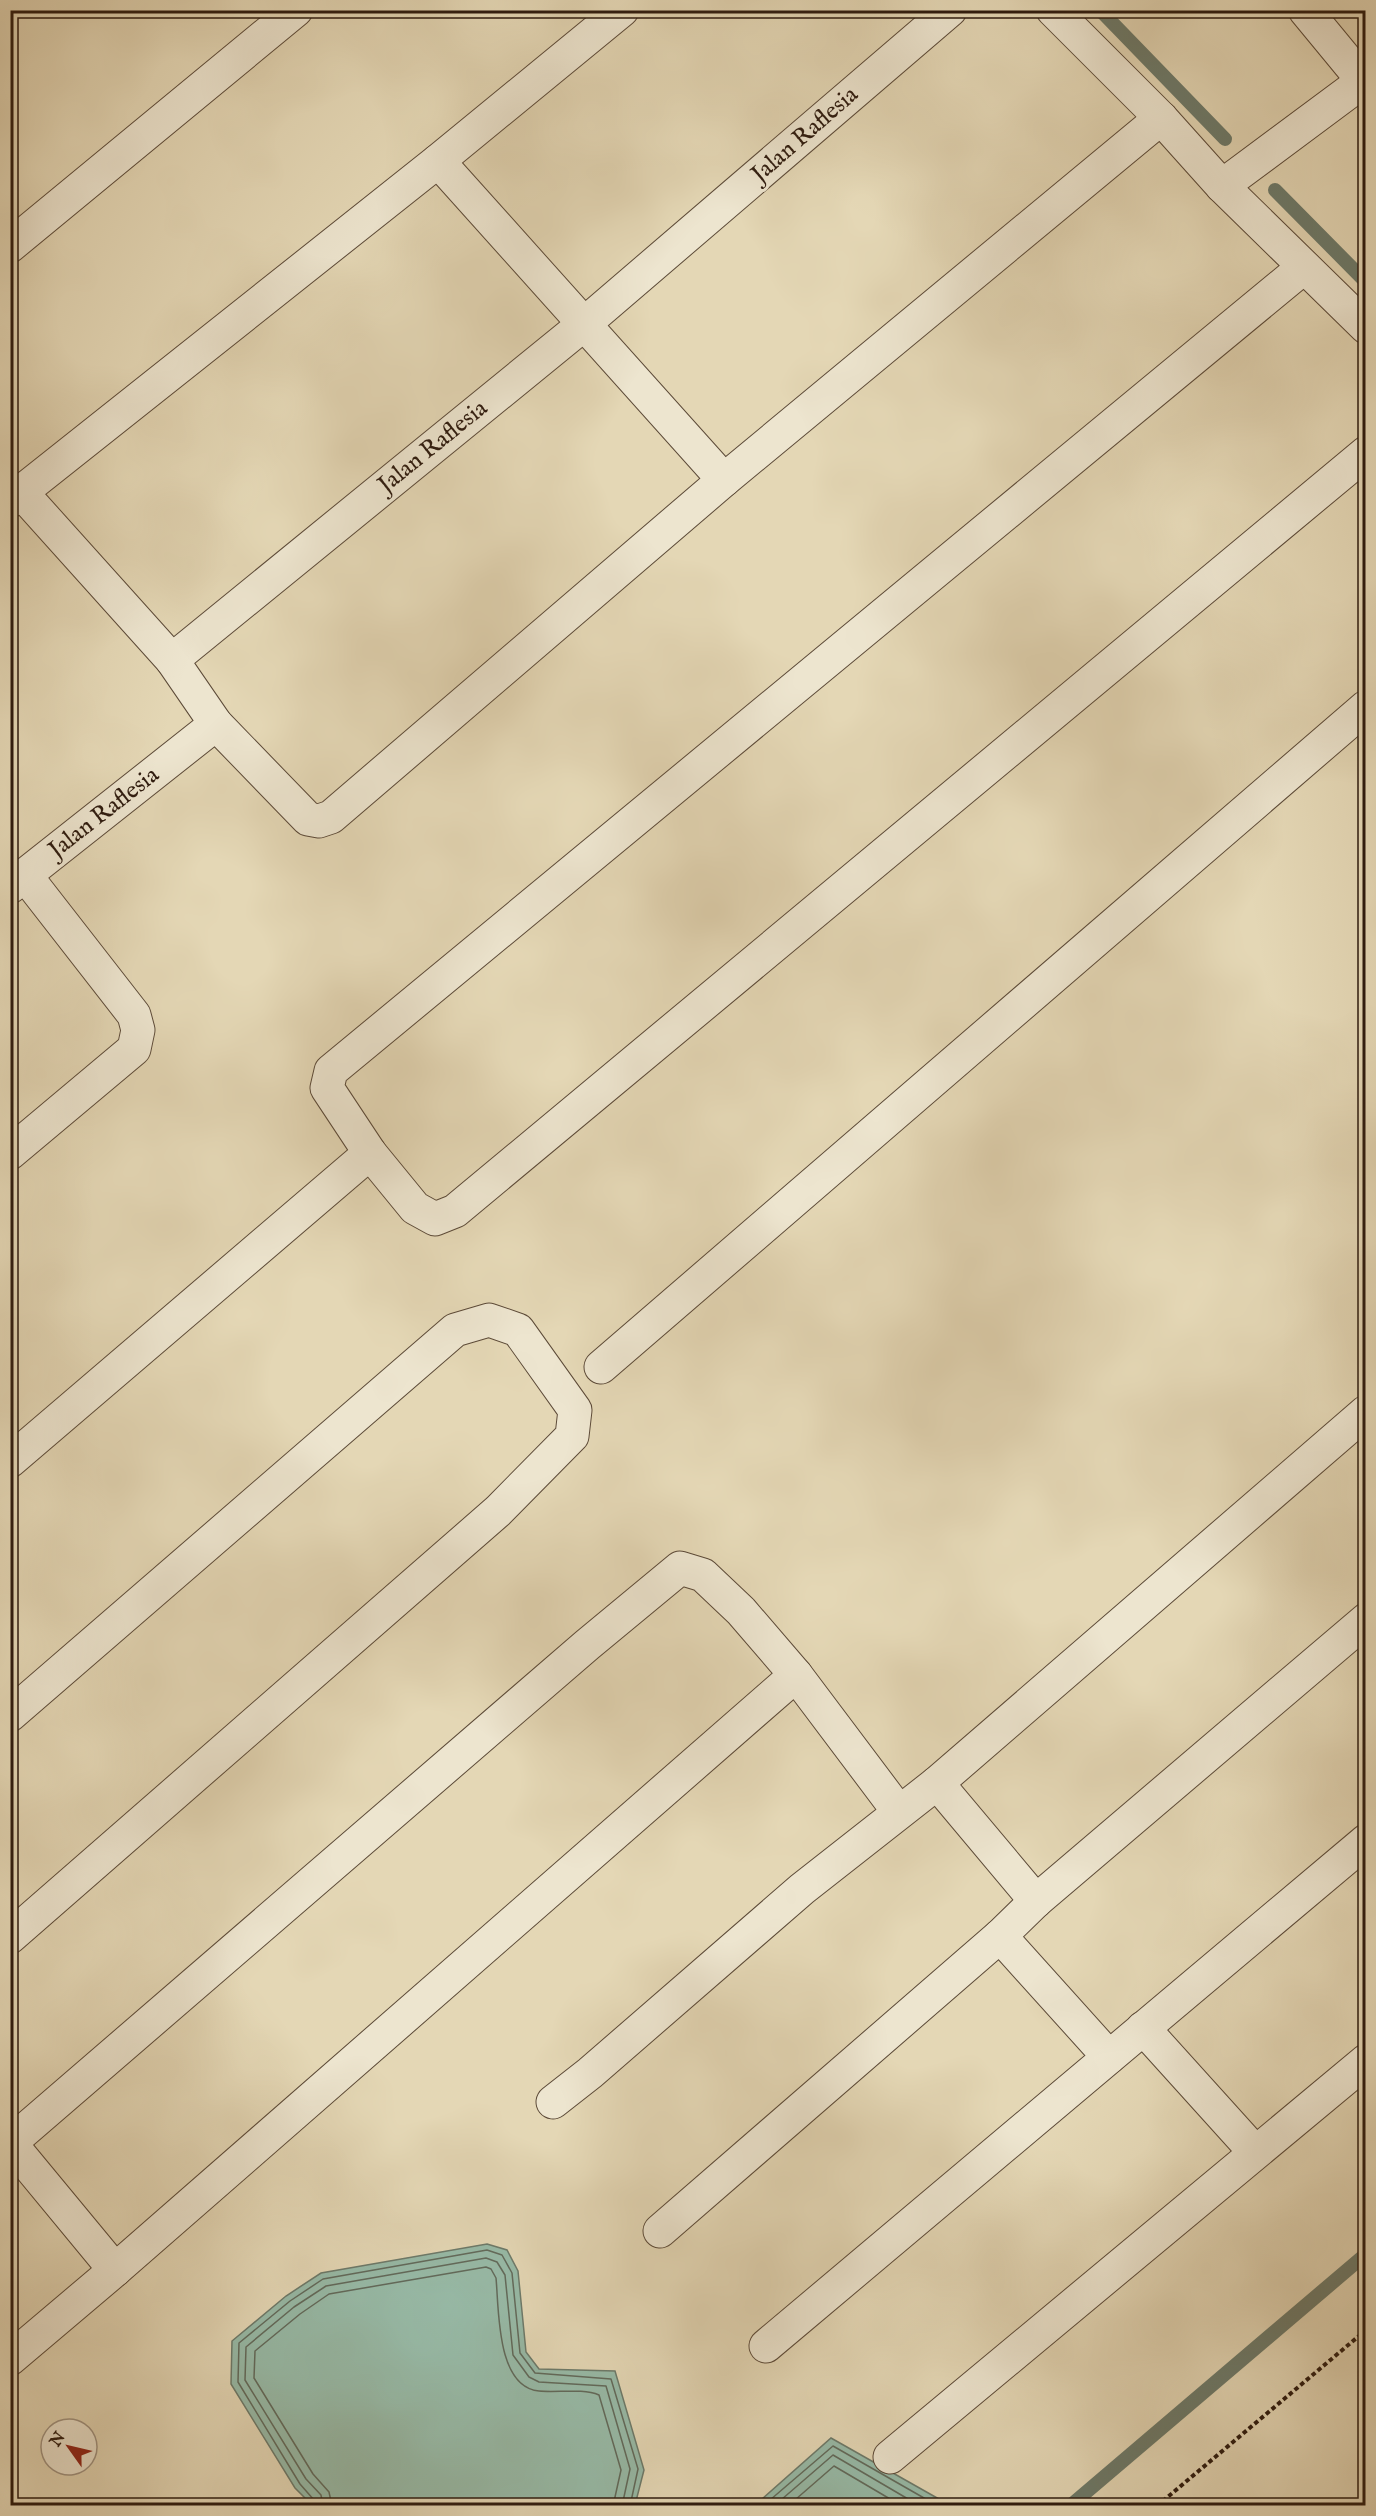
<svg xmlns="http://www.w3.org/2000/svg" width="1376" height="2516" font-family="'IM FELL English',serif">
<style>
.water{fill:#97baa7;stroke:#6d7a6a;stroke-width:1.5}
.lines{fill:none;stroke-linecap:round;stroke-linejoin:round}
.shore{stroke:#626a5b;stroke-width:1.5}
.stream{stroke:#6d7a6a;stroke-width:14}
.minor-casing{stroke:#5c4a38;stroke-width:35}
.path{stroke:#2e1b0f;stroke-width:4;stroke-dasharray:4.5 3;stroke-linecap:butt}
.minor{stroke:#ede5cf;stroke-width:33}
.labels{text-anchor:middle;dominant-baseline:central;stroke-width:6;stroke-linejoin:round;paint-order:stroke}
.street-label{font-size:24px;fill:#2e1b0f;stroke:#ede5cf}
</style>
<rect width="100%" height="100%" fill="#e4d7b5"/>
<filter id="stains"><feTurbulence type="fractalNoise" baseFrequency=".00333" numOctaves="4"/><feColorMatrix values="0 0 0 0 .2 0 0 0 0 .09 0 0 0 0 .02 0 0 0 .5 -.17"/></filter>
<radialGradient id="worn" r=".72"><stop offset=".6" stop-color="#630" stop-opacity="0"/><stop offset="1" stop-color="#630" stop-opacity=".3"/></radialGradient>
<!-- water -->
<g class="water">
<polygon points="487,2244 507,2250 518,2271 526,2352 539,2369 615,2371 644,2470 635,2505 312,2505 295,2488 231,2384 232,2341 286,2296 321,2273"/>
<polygon points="831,2438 946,2503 943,2506 754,2506"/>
</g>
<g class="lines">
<!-- shore -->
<g class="shore">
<polyline points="316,2506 314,2500 300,2484 238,2382 239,2343 290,2301 323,2279 487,2250 502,2255 512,2273 520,2353 535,2373 611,2379 638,2469 630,2506"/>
<polyline points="323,2506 321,2495 306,2479 245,2380 246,2347 294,2307 326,2286 486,2258 497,2262 505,2275 513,2355 529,2377 539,2382 606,2386 630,2469 622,2506"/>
<path d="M 332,2506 L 329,2492 L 313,2474 L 254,2378 L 255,2351 L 300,2314 L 329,2294 L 486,2267 L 491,2269 L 496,2278 C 499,2308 496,2387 539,2391 C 557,2393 582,2388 599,2395 L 621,2470 L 613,2506"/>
<polyline points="763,2506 833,2446 938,2506"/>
<polyline points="774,2506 833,2455 920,2506"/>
<polyline points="788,2506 834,2466 902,2506"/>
</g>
<!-- stream -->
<g class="stream">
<polyline points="1100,10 1225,139"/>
<polyline points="1275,190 1366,282"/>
<polyline points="1070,2506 1366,2254"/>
</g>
<!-- minor casing -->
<g class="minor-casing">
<g id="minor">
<polyline points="950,10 583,325 172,660 216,724 308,819 319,821 331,817 724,480 1161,118"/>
<polyline points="1053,10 1161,118 1222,186 1366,327"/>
<polyline points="1305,10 1366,84"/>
<polyline points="438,161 724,480"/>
<polyline points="1222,186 1366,79"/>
<polyline points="10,246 296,10"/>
<polyline points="1304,267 331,1071 327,1088 370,1153 415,1208 435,1219 455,1211 1366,453"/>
<polyline points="21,492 172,660"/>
<polyline points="10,501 438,161 622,10"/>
<polyline points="10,887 216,724"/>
<polyline points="10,1153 134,1049 138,1030 134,1015 25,875"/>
<polyline points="601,1367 1366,707"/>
<polyline points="10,1461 370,1153"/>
<polyline points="10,1715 455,1330 489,1320 518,1330 575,1410 572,1436 498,1511 10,1937"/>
<polyline points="1036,1901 937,1783 1366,1412"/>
<polyline points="1000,1936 1109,2057"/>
<polyline points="1143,2028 1255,2152"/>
<polyline points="553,2102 590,2073 802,1889 937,1783"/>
<polyline points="10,2143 587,1645 680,1568 703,1575 741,1611 796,1675 899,1812"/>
<polyline points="10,2143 115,2270"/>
<polyline points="660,2231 1000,1936 1036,1901 1366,1620"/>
<polyline points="766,2346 1366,1841"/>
<polyline points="10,2359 115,2270 796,1675"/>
<polyline points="890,2457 1366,2061"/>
</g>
</g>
<!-- path -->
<polyline class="path" points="1157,2506 1366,2330"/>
<!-- minor -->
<use href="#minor" class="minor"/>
</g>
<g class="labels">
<!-- street labels -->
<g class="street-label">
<text transform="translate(805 135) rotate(-41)">Jalan Raflesia</text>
<text transform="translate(433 447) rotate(-39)">Jalan Raflesia</text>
<text transform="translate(104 813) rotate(-38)">Jalan Raflesia</text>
</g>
</g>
<!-- margin -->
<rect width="1376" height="2516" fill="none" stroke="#e4d7b5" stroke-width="36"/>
<rect x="12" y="12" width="1352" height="2492" fill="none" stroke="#2e1b0f" stroke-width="3"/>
<rect x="18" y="18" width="1340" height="2480" fill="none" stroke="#2e1b0f" stroke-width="1.5"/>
<!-- north arrow -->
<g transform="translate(69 2447) rotate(304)"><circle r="28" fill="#ede5cf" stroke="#a19482" stroke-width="1.5"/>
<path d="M0-4.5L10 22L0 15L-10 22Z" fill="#8f2418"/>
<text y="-9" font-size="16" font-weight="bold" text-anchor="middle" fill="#2e1b0f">N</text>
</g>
<rect width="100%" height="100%" filter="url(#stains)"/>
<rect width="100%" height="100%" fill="url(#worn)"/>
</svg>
